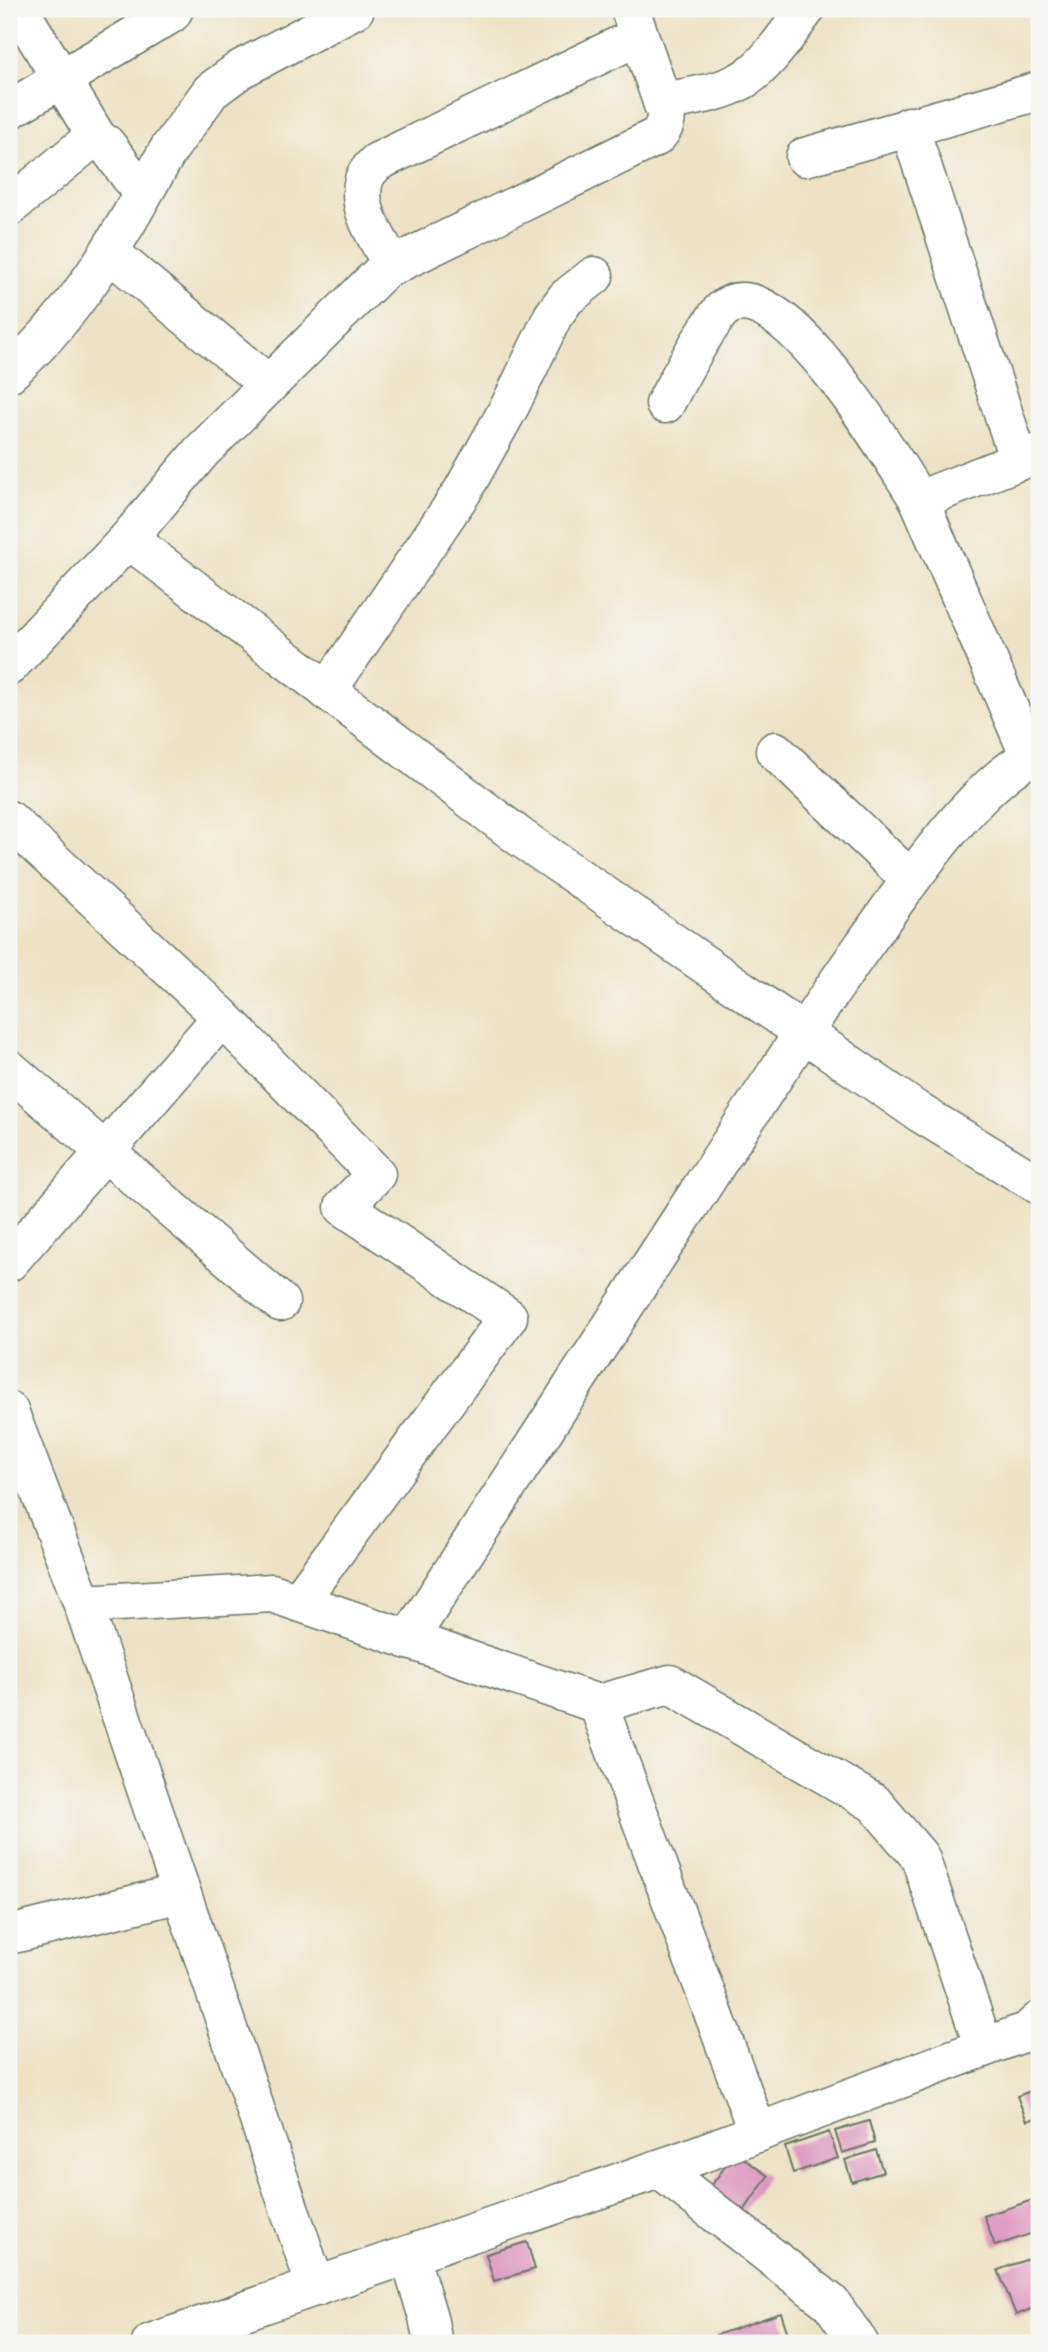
<svg xmlns="http://www.w3.org/2000/svg" width="1048" height="2352" font-family="'IM FELL French Canon',serif">
<style>
.building{fill:#dd93bd}
.lines{fill:none;stroke-linecap:round;stroke-linejoin:round}
.minor-casing{stroke:#677767;stroke-width:41}
.minor{stroke:#fff;stroke-width:38}
</style>
<rect width="100%" height="100%" fill="#f6f6f2"/>
<filter id="ink" filterUnits="userSpaceOnUse"><feTurbulence type="fractalNoise" baseFrequency=".0143" numOctaves="2"/><feDisplacementMap in="SourceGraphic" scale="14" xChannelSelector="R" yChannelSelector="G"/><feConvolveMatrix kernelMatrix="1 2 1 2 8 2 1 2 1" color-interpolation-filters="sRGB"/></filter>
<filter id="wash" filterUnits="userSpaceOnUse"><feTurbulence type="fractalNoise" baseFrequency=".00686" numOctaves="4" result="noise"/><feDisplacementMap in="SourceGraphic" scale="28" xChannelSelector="R" yChannelSelector="G"/><feGaussianBlur stdDeviation="1.57" result="paint"/><feColorMatrix in="noise" values="0 0 0 0 0 0 0 0 0 0 0 0 0 0 0 0 0 1.4 0 .05"/><feComposite in="paint" operator="in"/></filter>
<g filter="url(#wash)">
<rect width="100%" height="100%" fill="#ede2c5"/>
<g id="blocks">
<!-- building -->
<g class="building">
<polygon points="1039,2088 1039,2117 1027,2121 1017,2096"/>
<polygon points="869,2121 875,2143 842,2153 835,2131"/>
<polygon points="829,2132 838,2158 793,2173 785,2147"/>
<polygon points="876,2150 883,2172 852,2182 845,2160"/>
<polygon points="735,2152 768,2176 741,2215 707,2192"/>
<polygon points="1039,2198 1039,2231 995,2246 984,2216"/>
<polygon points="527,2242 535,2269 494,2281 486,2254"/>
<polygon points="1039,2255 1039,2306 1016,2315 998,2270"/>
<polygon points="781,2313 789,2337 771,2343 719,2343 716,2335"/>
</g>
</g>
</g>
<g filter="url(#ink)">
<use href="#blocks" fill-opacity="0" stroke="#677767" stroke-width="2"/>
<g class="lines">
<!-- minor casing -->
<g class="minor-casing">
<g id="minor">
<polyline points="19,9 99,141"/>
<path d="M 662,102 C 688,97 718,94 741,81 C 766,68 789,31 806,9"/>
<polyline points="9,110 171,14 174,9"/>
<polyline points="909,126 1019,461"/>
<polyline points="805,157 1039,91"/>
<polyline points="143,194 169,149 211,91 241,69 355,9"/>
<path d="M 9,207 L 88,142 L 99,141 L 106,144 L 143,194 C 107,259 66,323 9,373"/>
<polyline points="110,253 268,384"/>
<path d="M 392,265 C 379,240 355,209 364,180 C 366,173 372,167 377,162 L 639,36"/>
<path d="M 665,404 C 678,379 692,354 707,330 C 712,324 717,314 723,309 C 779,263 894,463 919,500"/>
<path d="M 128,539 L 201,452 L 384,270 L 656,137 C 664,129 666,123 666,113 L 630,9"/>
<polyline points="9,666 128,539 520,837 920,1113 1039,1185"/>
<polyline points="327,691 462,492 511,404 553,316 566,298 594,276"/>
<polyline points="775,751 910,879"/>
<polyline points="1030,757 919,500 1039,453"/>
<polyline points="9,820 222,1017 9,1262"/>
<polyline points="222,1017 376,1174 344,1207 508,1317 298,1602"/>
<polyline points="9,1069 280,1302"/>
<polyline points="9,1411 83,1604"/>
<path d="M 408,1640 C 493,1509 577,1379 662,1248 C 728,1147 793,1045 863,946 C 899,896 981,773 1039,754"/>
<polyline points="598,1704 670,1684 874,1803 920,1857 984,2048"/>
<polyline points="9,1935 181,1893"/>
<polyline points="659,2169 831,2303 859,2343"/>
<polyline points="409,2255 428,2317 433,2343"/>
<polyline points="316,2287 83,1604 272,1593 598,1704 758,2133"/>
<polyline points="151,2343 679,2162 1028,2031 1039,2021"/>
</g>
</g>
<!-- minor -->
<use href="#minor" class="minor"/>
</g>
</g>
<!-- margin -->
<rect width="1048" height="2352" fill="none" stroke="#f6f6f2" stroke-width="35"/>
</svg>
